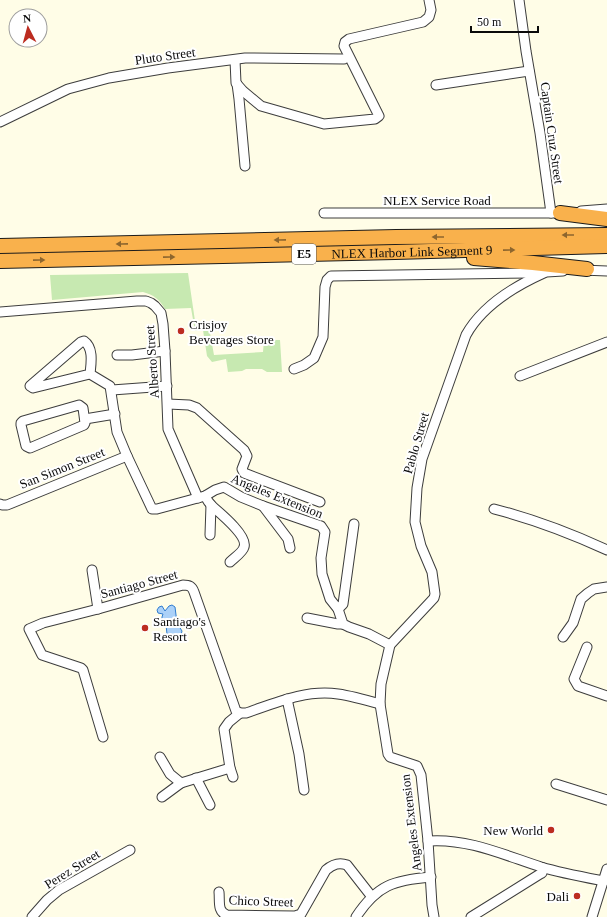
<svg xmlns="http://www.w3.org/2000/svg" width="607" height="917" font-family="'Times New Roman',serif">
<style>
.green{fill:#c7e9b1}
.water{fill:#abd1f8;stroke:#307cd0}
.lines{fill:none;stroke-linecap:round;stroke-linejoin:round}
.minor-casing{stroke:#3d3d3d;stroke-width:11}
.highway-casing{stroke:#1b1b1b;stroke-width:16}
.minor{stroke:#fff;stroke-width:9}
.highway{stroke:#f9b14c;stroke-width:14}
.oneway{fill:#8d662e}
.poi-dot{fill:#bc2c20;stroke:#fff;stroke-width:1.5}
.labels{text-anchor:middle;dominant-baseline:central;stroke-width:4;stroke-linejoin:round;paint-order:stroke}
.shield{fill:#fff;stroke:#545454;stroke-width:1}
.shield-label{font-size:12px;font-weight:bold;fill:#0a0a0a}
.street-label{font-size:13px;fill:#0a0a0a;stroke:#fff}
.poi-label{font-size:13px;fill:#0a0a0a;stroke:#fff;text-anchor:start}
</style>
<rect width="100%" height="100%" fill="#fffde7"/>
<!-- green -->
<path class="green" d="M 188,273 L 195,321 L 208,322 L 214,355 L 263,352 L 264,340 L 280,340 L 282,372 L 267,372 L 262,369 L 246,369 L 242,371 L 228,372 L 226,359 L 212,362 L 207,356 L 203,330 L 195,331 L 191,308 L 165,309 C 159,299 154,295 143,292 L 52,300 L 50,275 Z"/>
<!-- water -->
<polygon class="water" points="172,605 175,607 177,623 182,631 181,635 170,637 167,634 166,625 162,621 162,617 163,614 158,613 157,610 159,607 162,606 165,611 169,606"/>
<g class="lines">
<!-- minor casing -->
<g class="minor-casing">
<g id="minor">
<polyline points="519,0 526,51 540,133 551,213"/>
<polyline points="235,60 236,83 243,91 261,106 324,124 375,119 379,116 344,46 345,42 349,39 423,22 429,17 431,10 429,0"/>
<polyline points="237,84 239,99 245,166"/>
<polyline points="436,85 529,71"/>
<polyline points="0,122 68,89 109,78 168,68 245,58 344,59"/>
<polyline points="581,211 607,209"/>
<polyline points="324,213 565,213"/>
<polyline points="582,270 607,271"/>
<polyline points="0,312 137,301 146,301 151,303 155,306 161,313 163,324 165,351 168,429 198,498"/>
<polyline points="117,355 132,355 165,351"/>
<polyline points="294,369 304,365 314,358 323,337 325,287 327,280 331,276 530,273 563,271"/>
<path d="M 90,374 C 91,364 94,348 84,341 L 81,342 L 30,386 L 33,388 L 90,374 L 110,386 L 117,432 L 127,456 L 152,509 L 157,509 L 205,496 L 215,490 L 224,487 L 241,497 L 263,506 L 321,526 L 325,532 L 321,558 L 322,574 L 330,599 L 338,609 L 343,624 L 349,627 L 369,634 L 390,645"/>
<polyline points="520,376 607,342"/>
<polyline points="112,390 167,386"/>
<polyline points="168,404 189,405 197,408 244,450 247,456 242,469 244,473 320,502"/>
<polygon points="79,405 83,408 85,423 84,425 30,448 26,446 21,425 21,423 23,421"/>
<polyline points="85,419 115,414"/>
<path d="M 205,496 C 207,500 210,504 212,506 C 220,513 248,536 244,547 C 243,552 234,558 230,562"/>
<polyline points="0,504 2,505 7,505 127,456"/>
<polyline points="263,506 288,539 290,548"/>
<path d="M 494,509 C 533,519 570,533 607,550"/>
<polyline points="210,535 211,505"/>
<polyline points="92,570 98,609"/>
<polyline points="338,609 343,604 354,524"/>
<polyline points="307,618 338,624 343,624"/>
<polyline points="563,637 573,623 581,599 588,593 594,589 607,587"/>
<polyline points="587,647 574,679 578,686 607,696"/>
<polyline points="287,699 299,754 304,790"/>
<path d="M 103,737 L 83,670 L 81,668 L 42,655 L 29,629 L 43,623 L 98,609 L 183,585 C 189,585 192,586 194,592 L 236,711 L 240,713 L 246,713 C 275,703 307,689 338,694 C 352,696 366,700 380,704"/>
<polyline points="160,757 170,774 181,783"/>
<polyline points="233,777 230,768 224,729 229,722 240,713"/>
<polyline points="196,778 210,805"/>
<polyline points="556,784 607,800"/>
<polyline points="162,797 181,783 230,768"/>
<path d="M 428,841 C 467,838 504,855 541,867 C 561,873 583,877 604,881"/>
<path d="M 219,892 C 220,901 217,912 227,915 L 295,916 L 301,914 L 326,870 C 333,864 339,862 347,865 L 372,897"/>
<polyline points="32,917 47,900 59,890 130,850"/>
<path d="M 356,917 C 377,885 394,880 431,877"/>
<path d="M 434,917 L 432,905 L 428,841 L 421,775 L 417,766 L 390,757 L 388,754 L 380,704 L 381,684 L 390,645 L 434,598 L 435,594 L 432,572 L 421,546 L 415,522 L 417,488 L 422,459 L 466,335 C 482,306 515,286 544,273"/>
<polyline points="471,917 540,874 542,873 543,868"/>
<polyline points="592,917 607,869"/>
</g>
</g>
<!-- highway casing -->
<g class="highway-casing">
<g id="highway">
<polyline points="560,213 607,219"/>
<polyline points="0,246 396,237 607,235"/>
<polyline points="474,258 533,263 587,269"/>
<path id="s1" d="M 0,261 L 395,252 L 607,246"/>
</g>
</g>
<!-- minor -->
<use href="#minor" class="minor"/>
<!-- highway -->
<use href="#highway" class="highway"/>
</g>
<!-- one-way arrows -->
<defs><path id="oneway-solid" d="M-6-.8H1V-3.2L6.5 0L1 3.2V.8H-6Z"/></defs>
<g class="oneway">
<use href="#oneway-solid" transform="translate(568 235) rotate(180)"/>
<use href="#oneway-solid" transform="translate(438 237) rotate(180)"/>
<use href="#oneway-solid" transform="translate(280 240) rotate(179)"/>
<use href="#oneway-solid" transform="translate(122 244) rotate(179)"/>
<use href="#oneway-solid" transform="translate(509 250) rotate(-1)"/>
<use href="#oneway-solid" transform="translate(169 257) rotate(-1)"/>
<use href="#oneway-solid" transform="translate(39 260) rotate(-1)"/>
</g>
<!-- markers -->
<g class="poi-dot">
<circle cx="181" cy="331" r="4"/>
<circle cx="145" cy="628" r="4"/>
<circle cx="551" cy="830" r="4"/>
<circle cx="577" cy="896" r="4"/>
</g>
<g class="labels">
<!-- shield labels -->
<rect class="shield" x="292" y="244" width="24" height="20" rx="3"/>
<g class="shield-label">
<text x="304" y="254">E5</text>
</g>
<!-- street labels -->
<g class="street-label">
<text transform="translate(165 56) rotate(-8)">Pluto Street</text>
<text transform="translate(552 133) rotate(82)">Captain Cruz Street</text>
<text x="437" y="200">NLEX Service Road</text>
<text stroke="none"><textPath href="#s1" startOffset="412">NLEX Harbor Link Segment 9</textPath></text>
<text transform="translate(152 362) rotate(-94)">Alberto Street</text>
<text transform="translate(416 443) rotate(-74)">Pablo Street</text>
<text transform="translate(62 468) rotate(-22)">San Simon Street</text>
<text transform="translate(277 496) rotate(22)">Angeles Extension</text>
<text transform="translate(139 584) rotate(-15)">Santiago Street</text>
<text transform="translate(411 823) rotate(-97)">Angeles Extension</text>
<text transform="translate(72 869) rotate(-32)">Perez Street</text>
<text transform="translate(261 901) rotate(2)">Chico Street</text>
</g>
<!-- poi labels -->
<g class="poi-label">
<text x="189" y="324">Crisjoy<tspan x="189" dy="15">Beverages Store</tspan></text>
<text x="153" y="621">Santiago's<tspan x="153" dy="15">Resort</tspan></text>
<text x="543" y="830" text-anchor="end">New World</text>
<text x="569" y="896" text-anchor="end">Dali</text>
</g>
</g>
<!-- north arrow -->
<g transform="translate(28 28) rotate(354)"><circle r="19" fill="#ffffff" stroke="#9d9d9d"/>
<path d="M0-3L7 15L0 10L-7 15Z" fill="#bc2c20"/>
<text y="-6" font-size="11" font-weight="bold" text-anchor="middle" fill="#0a0a0a">N</text>
</g>
<!-- scale -->
<path d="M471 26v6h67v-6" fill="none" stroke="#0a0a0a" stroke-width="2"/>
<text x="477" y="26" font-size="12" fill="#0a0a0a" stroke="#ffffff" stroke-width="3" paint-order="stroke">50 m</text>
</svg>
